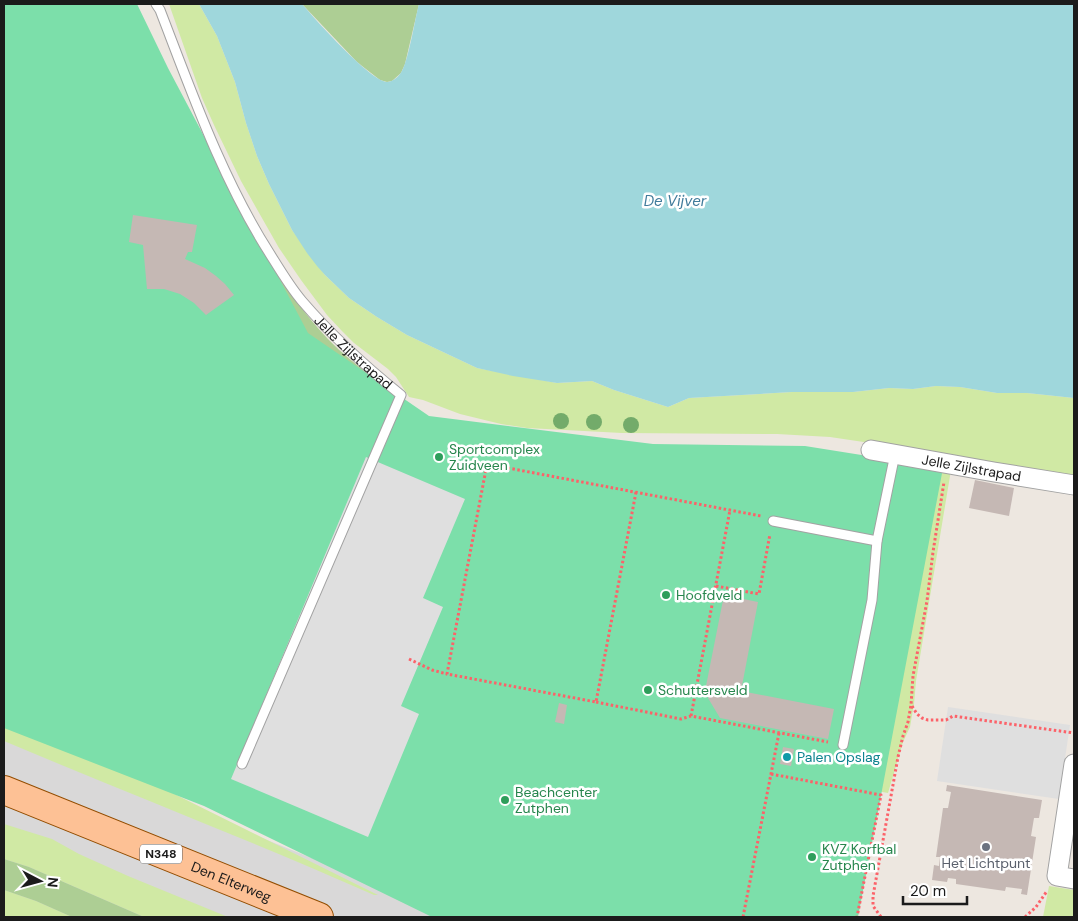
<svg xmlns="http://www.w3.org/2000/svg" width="1078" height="921" font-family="'DM Sans',sans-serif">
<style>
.residential{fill:#d9d8d8}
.grass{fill:#d0e9a4}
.forest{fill:#adce94}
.pitch{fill:#7cdfaa}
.parking{fill:#dfdfdf}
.water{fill:#9fd7dc}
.building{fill:#c5b8b4}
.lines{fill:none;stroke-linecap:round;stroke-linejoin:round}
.lane-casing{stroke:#a2a2a2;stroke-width:11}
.street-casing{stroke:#a2a2a2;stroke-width:21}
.primary-casing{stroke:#934d00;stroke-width:30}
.path{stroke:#fc6269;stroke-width:3;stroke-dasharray:2.5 2.5;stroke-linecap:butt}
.lane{stroke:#fff;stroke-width:9}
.street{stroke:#fff;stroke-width:19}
.primary{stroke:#fdc195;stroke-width:28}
.tree{fill:#73ab6a}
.leisure-dot{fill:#2e9e5b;stroke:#fff;stroke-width:2}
.culture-dot{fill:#0f9aa8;stroke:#fff;stroke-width:2}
.worship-dot{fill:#6b7280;stroke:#fff;stroke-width:2}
.labels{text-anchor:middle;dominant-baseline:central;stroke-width:5;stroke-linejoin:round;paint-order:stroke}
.shield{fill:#fff;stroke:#5f5f5f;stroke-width:1}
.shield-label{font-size:12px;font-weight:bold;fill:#1b1b1b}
.street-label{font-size:14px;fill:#1b1b1b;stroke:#fff}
.leisure-label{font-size:14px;fill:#27864d;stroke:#fff;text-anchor:start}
.culture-label{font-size:14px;fill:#0d838f;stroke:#fff;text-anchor:start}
.worship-label{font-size:14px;fill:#5b616d;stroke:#fff}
.water-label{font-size:15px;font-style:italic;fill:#427c9c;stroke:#fff}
</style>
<rect width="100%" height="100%" fill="#ede7e0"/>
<!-- residential -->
<polygon class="residential" points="4,734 458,917 4,917"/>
<!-- grass -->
<g class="grass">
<polygon points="169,4 199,4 217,36 235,82 246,123 257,156 269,184 292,230 325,275 349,298 377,317 407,335 477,368 557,383 592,381 614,390 668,407 689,398 792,392 853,392 889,388 913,389 936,386 960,387 997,393 1027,393 1074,398 1074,478 877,444 830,437 777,434 622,433 527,428 501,424 460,414 423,400 409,397 396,377 388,369 354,343 341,330 327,315 301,280 279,248 241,181 214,125 202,98"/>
<polygon points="951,470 916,681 914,704 910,727 903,742 888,793 797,776 899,476"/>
<path d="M 4,712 L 126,770 L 378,895 L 374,895 C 252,841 127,793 4,741 Z"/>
<polygon points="4,824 52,839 79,854 128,876 228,917 144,917 29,867 4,859"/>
<polygon points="1049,886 1074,890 1074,917 1043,917"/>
<polygon points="4,890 36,901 72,917 4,917"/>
</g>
<!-- forest -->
<g class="forest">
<polygon points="302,4 419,4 405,64 401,73 392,81 387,82 380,80 362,66 356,61"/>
<path d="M 270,263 C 287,289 306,316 327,338 C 342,354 360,367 377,381 L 294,325 Z"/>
<polygon points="4,859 29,867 144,917 72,917 36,901 4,890"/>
</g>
<!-- pitch -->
<polygon class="pitch" points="4,4 137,4 168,68 308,333 429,416 653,444 805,446 943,468 858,917 432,917 204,806 4,728"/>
<!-- parking -->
<g class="parking">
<polygon points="366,457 465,499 423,598 443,607 401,706 419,714 368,837 231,779"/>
<polygon points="948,707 1070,725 1059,799 937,781"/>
</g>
<!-- water -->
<path class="water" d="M 199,4 L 302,4 C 315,19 370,81 387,82 C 392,82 397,78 400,74 C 408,65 415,18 419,4 L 1074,4 L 1074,398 L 1027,393 L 997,393 L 960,387 L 936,386 L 913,389 L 889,388 L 853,392 L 792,392 L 689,398 L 668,407 L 614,390 L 592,381 L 557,383 L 513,376 L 477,368 L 407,335 L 377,317 L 349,298 L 325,275 L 317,266 L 307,253 L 292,230 L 269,184 L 257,156 L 246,123 L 235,82 L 217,36 Z"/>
<!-- building -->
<g class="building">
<polygon points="133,215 197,225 192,252 188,252 185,259 205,268 216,276 225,284 234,295 206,315 194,303 180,294 164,289 147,289 143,245 129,242"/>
<polygon points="975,480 1014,488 1009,516 969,508"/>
<polygon points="724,595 758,602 741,691 834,709 828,739 720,718 708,698 710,687 706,686"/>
<polygon points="559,703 567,705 564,724 555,722"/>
<polygon points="783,747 794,749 791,766 780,764"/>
<polygon points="947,785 1042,800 1039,818 1034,818 1031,836 1036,837 1027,895 1021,894 1022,889 1006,887 1005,891 956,884 956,879 948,878 947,882 932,880 934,865 939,866 940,857 936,857 943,808 948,808 951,792 946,791"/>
</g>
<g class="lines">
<!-- lane casing -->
<g class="lane-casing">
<g id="lane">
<path id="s1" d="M 156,4 L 160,10 C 192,93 222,179 270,254 C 280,270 290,287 302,301 C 332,336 365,366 401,395 L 242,764"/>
<polyline points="773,521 877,541"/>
<polyline points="843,745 872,600 877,541 895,454"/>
</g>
</g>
<!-- street casing -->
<g class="street-casing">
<g id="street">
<path id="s2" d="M 871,450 L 994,472 L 1074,485"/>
<polyline points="1074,764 1057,876 1074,879"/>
</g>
</g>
<!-- primary casing -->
<g class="primary-casing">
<g id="primary">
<path id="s3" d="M 4,790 L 319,917"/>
</g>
</g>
<!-- path -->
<g class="path">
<polyline points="636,492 596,702 447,674 487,464 761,516"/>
<polyline points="716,586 759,594 770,534"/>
<polyline points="409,659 432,670 447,674"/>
<polyline points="596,702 681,719 691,716 828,742"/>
<polyline points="912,706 917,714 922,718 928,720 946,720 953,716 1074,733"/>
<polyline points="691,716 730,510"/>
<polyline points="771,774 881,795 857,917"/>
<polyline points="867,867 877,869"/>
<polyline points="743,917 779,733"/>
<polyline points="881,917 873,906 873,896 898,757 903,736 908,722 911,705 913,676 927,601 933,552 944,482"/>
<polyline points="1025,917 1036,907 1047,891"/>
</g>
<!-- lane -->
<use href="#lane" class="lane"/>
<!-- street -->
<use href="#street" class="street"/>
<!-- primary -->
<use href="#primary" class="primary"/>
</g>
<!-- trees -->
<g class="tree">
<circle cx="561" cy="421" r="8"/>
<circle cx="594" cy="422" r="8"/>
<circle cx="631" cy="425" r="8"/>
</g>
<!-- markers -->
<g class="leisure-dot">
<circle cx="439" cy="457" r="5"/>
<circle cx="666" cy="595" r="5"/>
<circle cx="648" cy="690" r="5"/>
<circle cx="505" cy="800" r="5"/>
<circle cx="812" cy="857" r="5"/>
</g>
<circle class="culture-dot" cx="787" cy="757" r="5"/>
<circle class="worship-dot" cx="986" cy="847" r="5"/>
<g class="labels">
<!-- shield labels -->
<rect class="shield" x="140" y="844.5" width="42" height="19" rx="4"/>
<g class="shield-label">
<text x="161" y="854">N348</text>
</g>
<!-- street labels -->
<g class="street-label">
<text stroke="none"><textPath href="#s1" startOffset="405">Jelle Zijlstrapad</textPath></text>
<text stroke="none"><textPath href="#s2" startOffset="102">Jelle Zijlstrapad</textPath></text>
<text stroke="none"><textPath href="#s3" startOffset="245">Den Elterweg</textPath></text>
</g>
<!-- leisure labels -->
<g class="leisure-label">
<text x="449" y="449">Sportcomplex<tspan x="449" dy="16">Zuidveen</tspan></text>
<text x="676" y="595">Hoofdveld</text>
<text x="658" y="690">Schuttersveld</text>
<text x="515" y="792">Beachcenter<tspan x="515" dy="16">Zutphen</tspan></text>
<text x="822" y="849">KVZ Korfbal<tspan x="822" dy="16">Zutphen</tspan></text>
</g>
<!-- culture labels -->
<g class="culture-label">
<text x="797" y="757">Palen Opslag</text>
</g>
<!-- worship labels -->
<g class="worship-label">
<text x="986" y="863">Het Lichtpunt</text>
</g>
<!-- water labels -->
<g class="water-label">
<text x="675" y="201">De Vijver</text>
</g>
</g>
<!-- border -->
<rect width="1078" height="921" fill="none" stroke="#1b1b1b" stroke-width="10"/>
<!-- north arrow -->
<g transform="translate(40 881) rotate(96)" stroke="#ffffff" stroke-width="4" paint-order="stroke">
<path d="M0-4L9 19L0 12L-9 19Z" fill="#1b1b1b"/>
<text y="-8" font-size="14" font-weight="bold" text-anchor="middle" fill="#1b1b1b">N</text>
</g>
<!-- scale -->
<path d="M903 896v8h64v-8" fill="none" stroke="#1b1b1b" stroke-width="2.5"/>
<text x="910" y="896" font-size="15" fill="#1b1b1b" stroke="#ffffff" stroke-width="4" paint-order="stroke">20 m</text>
</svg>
